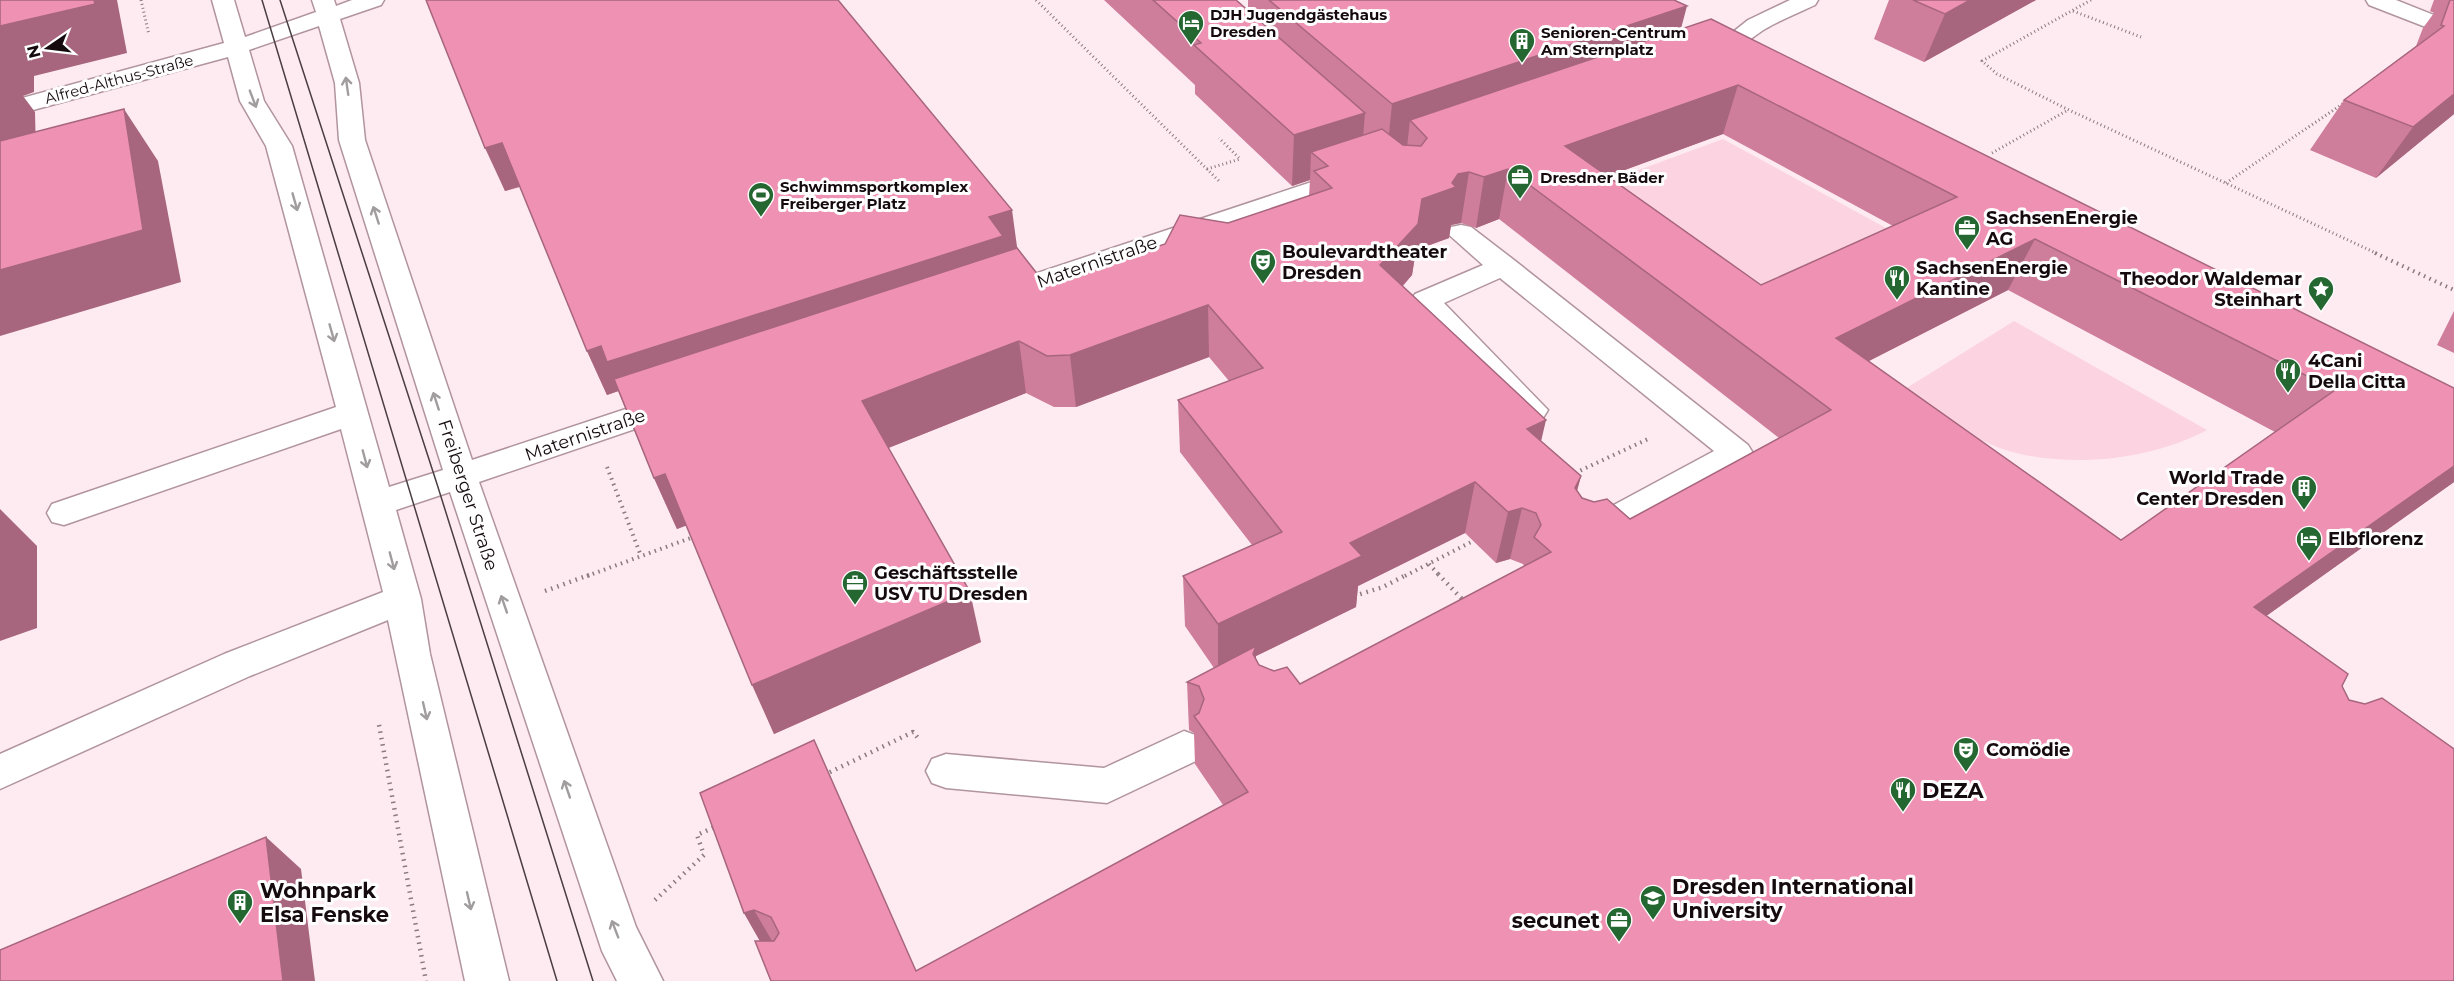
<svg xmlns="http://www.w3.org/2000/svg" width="2454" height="981" font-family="Montserrat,sans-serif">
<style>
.green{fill:#fcd4e1}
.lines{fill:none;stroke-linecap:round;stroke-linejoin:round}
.minor-casing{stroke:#b1949d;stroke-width:3}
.path-far2{stroke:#897b7f;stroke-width:3;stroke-dasharray:1 3;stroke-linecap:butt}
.path-far1{stroke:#897b7f;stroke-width:4;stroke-dasharray:1.5 4.5;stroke-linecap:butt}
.path{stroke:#897b7f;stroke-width:4.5;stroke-dasharray:1.5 5;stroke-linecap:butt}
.minor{fill:#fff;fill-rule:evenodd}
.tram{stroke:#4a3e41;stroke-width:1.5}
.wall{fill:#ce7d9a;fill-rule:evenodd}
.shaded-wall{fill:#a7667d}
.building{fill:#ef91b3;stroke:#a7667d;stroke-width:1.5;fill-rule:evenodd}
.oneway{stroke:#a19d9f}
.labels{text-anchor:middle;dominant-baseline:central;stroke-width:6;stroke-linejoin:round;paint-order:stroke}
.far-poi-label{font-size:15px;font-weight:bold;fill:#150b0e;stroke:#fefefe;text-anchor:start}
.far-street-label{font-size:15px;fill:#150b0e;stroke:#fefefe}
.poi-label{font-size:18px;font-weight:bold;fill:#150b0e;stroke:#fefefe;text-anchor:start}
.street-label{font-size:18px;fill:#150b0e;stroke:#fefefe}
.near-poi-label{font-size:21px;font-weight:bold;fill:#150b0e;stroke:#fefefe;text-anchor:start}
</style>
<rect width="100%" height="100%" fill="#feebf1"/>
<!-- green -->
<g class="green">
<polygon points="1723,139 1919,246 1742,328 1565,197"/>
<path d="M 2014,321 L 2207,430 C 2152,459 2081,467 2020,454 C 1981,445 1932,415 1897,394 Z"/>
</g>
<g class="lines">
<!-- minor casing -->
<g class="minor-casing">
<g id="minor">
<path d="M 212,0 L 234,0 L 245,37 L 316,12 L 312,0 L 334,0 L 336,6 L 352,0 L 384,0 L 381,5 L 340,19 L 359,83 L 365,140 L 472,460 L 671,394 L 682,397 L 687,405 L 682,413 L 479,482 L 636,927 L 663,981 L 617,981 L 602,951 L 450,492 L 396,510 L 421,599 L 430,654 L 509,981 L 465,981 L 388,620 L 250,676 L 0,789 L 0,754 L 224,654 L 383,592 L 341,429 L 64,525 L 52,522 L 47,513 L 52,504 L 336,407 L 266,146 L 240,101 L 228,57 L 0,119 L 0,104 L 224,43 ZM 319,26 L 335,83 L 339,140 L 443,470 L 389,487 L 292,146 L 264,101 L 249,50 Z"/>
<path d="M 1790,0 L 1818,0 L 1815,5 C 1798,13 1780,20 1765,29 C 1744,42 1722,67 1695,60 L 1691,55 L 1695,50 L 1723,40 L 1748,20 Z"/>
<polygon points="2366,0 2396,0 2454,23 2454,38 2369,5"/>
<polygon points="1351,169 1360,172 1364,177 1360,182 1009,301 999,304 989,301 985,295 989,289"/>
<polygon points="1461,225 1471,227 1514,260 1748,445 1753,453 1748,461 1597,545 1585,549 1573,545 1568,536 1573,527 1714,451 1500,278 1444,303 1548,410 1543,418 1532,421 1521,418 1411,300 1415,294 1483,265 1447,233 1451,227"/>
<polygon points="1184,731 1198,736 1203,748 1198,760 1107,803 946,788 932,783 926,771 932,759 946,754 1104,768"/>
</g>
</g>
<!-- path-far2 -->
<g class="path-far2">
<polyline points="141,0 149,35"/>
<polyline points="1036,0 1220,182"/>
<polyline points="2091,0 1982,61 1997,74 2069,110 2378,254"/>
<polyline points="2073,11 2141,37"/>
<polyline points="1992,153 2068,110"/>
<polyline points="1207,169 1240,159 1219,138"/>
<polyline points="2226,183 2344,103"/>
</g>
<!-- path-far1 -->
<g class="path-far1">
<polyline points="2375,253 2454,290"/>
<polyline points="607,467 641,556"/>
<polyline points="1575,473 1648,439"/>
<polyline points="1429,564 1440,576"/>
<polyline points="587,576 696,536"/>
<polyline points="1405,576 1477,539"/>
</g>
<!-- path -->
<g class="path">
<polyline points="1438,574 1463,600"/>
<polyline points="545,591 592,574"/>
<polyline points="1354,596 1383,587 1408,574"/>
<polyline points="379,725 426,981"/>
<polyline points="824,775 913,732 918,738"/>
<polyline points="655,900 704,855 697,835 717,826"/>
</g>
<!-- minor -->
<use href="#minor" class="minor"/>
<!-- tram -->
<g class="tram">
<polyline points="262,0 557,981"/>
<polyline points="280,0 437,484 593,981"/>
</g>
</g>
<!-- wall -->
<g class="wall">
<path d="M 426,0 L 1017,248 L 1046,285 L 1309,196 L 1310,180 L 1292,186 L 1195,94 L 1195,85 L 1104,0 L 1236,0 L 1248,10 L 1248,0 L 1674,0 L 1681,29 L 2454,388 L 2454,482 L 2266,616 L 2342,686 L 2454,981 L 771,981 L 760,941 L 744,913 L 700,793 L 916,971 L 1223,805 L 1195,764 L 1194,733 L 1189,730 L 1187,682 L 1214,668 L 1185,626 L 1183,576 L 1252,545 L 1180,452 L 1178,400 L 1229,381 L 1209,357 L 1076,407 L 1054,407 L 1026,393 L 888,448 L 981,642 L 774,734 L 686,525 L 677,529 L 654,478 L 618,391 L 607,395 L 587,351 L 520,187 L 505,191 ZM 1723,134 L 1893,226 L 1761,285 L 1608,176 ZM 1499,219 L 1779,438 L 1630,519 L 1582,498 L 1577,491 L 1581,476 L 1541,441 L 1403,286 L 1412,275 L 1416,250 L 1449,238 L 1451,225 L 1461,223 L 1476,228 ZM 2008,290 L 2275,432 L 2121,540 L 1869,361 ZM 1465,533 L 1496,563 L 1510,559 L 1523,564 L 1524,566 L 1300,684 L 1259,665 L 1256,658 L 1256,656 L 1356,607 L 1358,586 Z"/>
<polygon points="1889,0 2036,0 1924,62 1874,39"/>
<polygon points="2434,0 2454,0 2454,114 2376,178 2310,150 2344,100 2416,46 2423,28 2434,13 2430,11"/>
<polygon points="2454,311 2454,353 2437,345"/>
</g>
<!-- shaded-wall -->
<g class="shaded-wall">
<polygon points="94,0 117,0 127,53 34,76 34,92 23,96 35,112 37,193 0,145 0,26"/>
<polygon points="1970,0 2036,0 1924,62 1945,14"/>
<polygon points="1687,6 1674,55 1410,120 1407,147 1387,154 1392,104"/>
<polygon points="1738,85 1723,134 1554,196 1565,146"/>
<polygon points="2454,94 2454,114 2376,178 2413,127"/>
<polygon points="124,109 158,161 181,282 0,336 0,270"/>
<polygon points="1365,113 1361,163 1311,152 1310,180 1292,186 1294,135"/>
<polygon points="502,143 521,186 505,191 485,148"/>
<polygon points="1508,169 1499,219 1476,228 1484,177"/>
<polygon points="1469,172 1461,223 1451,225 1449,238 1416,250 1412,275 1375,316 1380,265 1422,199 1452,183 1458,174"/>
<polygon points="1012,210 1018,254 607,395 587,351 989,217"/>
<polygon points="2035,239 2008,290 1814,389 1836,338"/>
<polygon points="1208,305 1209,357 1076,407 1070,355"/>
<polygon points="1019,341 1026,393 876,453 862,401"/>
<polygon points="1546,420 1534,472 1527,429"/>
<polygon points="2454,466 2454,482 2209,657 2254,607"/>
<polygon points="665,474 688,525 677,529 654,478"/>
<polygon points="1581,476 1567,527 1575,488"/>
<polygon points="1475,482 1465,533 1358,586 1356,607 1256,656 1255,696 1218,674 1218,624 1350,543"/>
<polygon points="1522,508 1510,559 1496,563 1508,512"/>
<polygon points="0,509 37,546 37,628 0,641"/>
<polygon points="970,592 981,642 774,734 752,685"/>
<polygon points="266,837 301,869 315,981 283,981"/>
<polygon points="754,910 779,953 769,957 744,913"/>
</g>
<!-- building -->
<g class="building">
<polygon points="0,0 94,0 95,4 0,26"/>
<polygon points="426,0 838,0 1012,210 989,217 1003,236 607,362 601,346 587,351 502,143 485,148"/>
<polygon points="1153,0 1236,0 1365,113 1294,135 1194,45 1201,43"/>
<polygon points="1269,0 1674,0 1687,6 1392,104"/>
<polygon points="1913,0 1970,0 1945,14"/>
<polygon points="2450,0 2454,0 2454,94 2413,127 2344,100 2444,26 2441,25"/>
<path d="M 1711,19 L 2454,388 L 2454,466 L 2254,607 L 2348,674 L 2342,686 L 2349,700 L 2365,704 L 2382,698 L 2454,749 L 2454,981 L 771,981 L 755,941 L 774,941 L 779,933 L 771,917 L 754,910 L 744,913 L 700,793 L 814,740 L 916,971 L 1248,792 L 1194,716 L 1199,713 L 1204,699 L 1199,686 L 1187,682 L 1256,646 L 1253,654 L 1259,665 L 1274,671 L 1287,667 L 1300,684 L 1551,552 L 1534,537 L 1541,525 L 1536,513 L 1522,508 L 1508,512 L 1475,482 L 1350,543 L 1362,556 L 1218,624 L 1183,576 L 1282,532 L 1178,400 L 1263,368 L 1208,305 L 1070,355 L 1047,356 L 1019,341 L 862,401 L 970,592 L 752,685 L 665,474 L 654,478 L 614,379 L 1017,248 L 1046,285 L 1165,244 L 1180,215 L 1228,223 L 1332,188 L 1314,171 L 1328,166 L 1311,152 L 1382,129 L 1403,145 L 1421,146 L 1427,138 L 1410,120 ZM 1738,85 L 1957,197 L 1761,285 L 1565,146 ZM 1508,169 L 1831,410 L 1630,519 L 1607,499 L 1594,502 L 1582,498 L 1575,488 L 1581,476 L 1527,429 L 1546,420 L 1380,265 L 1418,224 L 1422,199 L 1456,187 L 1452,183 L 1458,174 L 1469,172 L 1484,177 ZM 2035,239 L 2335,390 L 2121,540 L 1836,338 Z"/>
<polygon points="124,109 143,230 0,270 0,141"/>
<polygon points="266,837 283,981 0,981 0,950"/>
</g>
<!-- one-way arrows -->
<defs><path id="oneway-shaft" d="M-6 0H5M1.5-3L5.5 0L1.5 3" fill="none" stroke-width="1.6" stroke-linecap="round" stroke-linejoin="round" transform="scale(1.5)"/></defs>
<g class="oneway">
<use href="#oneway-shaft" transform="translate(347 86) rotate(-98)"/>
<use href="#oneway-shaft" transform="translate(253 99) rotate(69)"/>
<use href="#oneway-shaft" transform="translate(295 202) rotate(74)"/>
<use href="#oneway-shaft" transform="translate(376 215) rotate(-108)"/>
<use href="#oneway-shaft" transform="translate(332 333) rotate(74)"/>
<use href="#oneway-shaft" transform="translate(436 401) rotate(-108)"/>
<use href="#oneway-shaft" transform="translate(365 459) rotate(75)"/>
<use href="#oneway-shaft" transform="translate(392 561) rotate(75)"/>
<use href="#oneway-shaft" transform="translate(504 604) rotate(-109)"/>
<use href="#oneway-shaft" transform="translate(425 711) rotate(77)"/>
<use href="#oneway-shaft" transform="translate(567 789) rotate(-109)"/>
<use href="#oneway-shaft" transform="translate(469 901) rotate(77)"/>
<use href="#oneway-shaft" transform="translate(615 929) rotate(-111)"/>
</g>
<!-- icons -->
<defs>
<g id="hotel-pin" transform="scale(1.35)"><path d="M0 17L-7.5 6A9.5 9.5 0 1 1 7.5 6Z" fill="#256731" stroke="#fefefe"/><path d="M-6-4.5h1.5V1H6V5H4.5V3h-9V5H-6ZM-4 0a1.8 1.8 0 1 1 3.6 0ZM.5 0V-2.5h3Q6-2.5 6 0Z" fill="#fff"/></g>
<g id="building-pin" transform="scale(1.35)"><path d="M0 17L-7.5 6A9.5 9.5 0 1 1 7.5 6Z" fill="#256731" stroke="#fefefe"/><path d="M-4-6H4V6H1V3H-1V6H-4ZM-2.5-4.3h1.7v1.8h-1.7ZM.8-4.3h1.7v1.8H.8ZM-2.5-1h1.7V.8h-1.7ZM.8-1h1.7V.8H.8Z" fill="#fff"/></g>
<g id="office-pin" transform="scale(1.35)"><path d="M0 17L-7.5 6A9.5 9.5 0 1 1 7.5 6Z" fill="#256731" stroke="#fefefe"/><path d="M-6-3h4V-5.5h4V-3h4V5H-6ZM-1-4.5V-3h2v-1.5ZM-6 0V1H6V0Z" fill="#fff"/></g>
<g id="stadium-pin" transform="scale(1.35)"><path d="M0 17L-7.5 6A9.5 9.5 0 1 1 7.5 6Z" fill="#256731" stroke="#fefefe"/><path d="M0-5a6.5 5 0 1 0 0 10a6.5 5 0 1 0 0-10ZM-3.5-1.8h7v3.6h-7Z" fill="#fff"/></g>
<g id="theatre-pin" transform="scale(1.35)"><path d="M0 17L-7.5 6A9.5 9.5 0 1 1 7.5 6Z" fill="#256731" stroke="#fefefe"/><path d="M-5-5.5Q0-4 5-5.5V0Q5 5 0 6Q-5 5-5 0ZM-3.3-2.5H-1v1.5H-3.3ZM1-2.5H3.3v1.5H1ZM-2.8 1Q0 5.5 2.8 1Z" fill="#fff"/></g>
<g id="restaurant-pin" transform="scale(1.35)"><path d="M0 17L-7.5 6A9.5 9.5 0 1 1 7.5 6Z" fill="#256731" stroke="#fefefe"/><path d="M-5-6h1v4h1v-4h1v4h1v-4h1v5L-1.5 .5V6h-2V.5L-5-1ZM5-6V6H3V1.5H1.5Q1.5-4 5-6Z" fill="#fff"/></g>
<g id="sight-pin" transform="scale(1.35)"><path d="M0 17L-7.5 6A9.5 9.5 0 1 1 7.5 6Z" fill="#256731" stroke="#fefefe"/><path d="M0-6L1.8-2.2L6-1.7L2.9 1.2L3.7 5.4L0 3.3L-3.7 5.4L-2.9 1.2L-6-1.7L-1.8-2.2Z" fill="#fff"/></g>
<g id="university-pin" transform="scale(1.35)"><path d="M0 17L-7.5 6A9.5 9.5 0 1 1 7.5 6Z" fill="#256731" stroke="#fefefe"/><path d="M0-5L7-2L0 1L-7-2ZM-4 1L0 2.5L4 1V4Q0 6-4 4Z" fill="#fff"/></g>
</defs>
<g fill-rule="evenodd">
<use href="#hotel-pin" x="1191" y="23"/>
<use href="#building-pin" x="1522" y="41"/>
<use href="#office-pin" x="1520" y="177"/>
<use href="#stadium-pin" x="761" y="195"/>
<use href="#office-pin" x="1967" y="228"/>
<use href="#theatre-pin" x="1263" y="262"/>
<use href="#restaurant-pin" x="1897" y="278"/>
<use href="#sight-pin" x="2321" y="289"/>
<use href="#restaurant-pin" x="2288" y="371"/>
<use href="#building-pin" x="2304" y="488"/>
<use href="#hotel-pin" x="2309" y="539"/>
<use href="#office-pin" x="855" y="583"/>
<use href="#theatre-pin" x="1966" y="750"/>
<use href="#restaurant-pin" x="1903" y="790"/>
<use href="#university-pin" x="1653" y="898"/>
<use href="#building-pin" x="240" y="902"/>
<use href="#office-pin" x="1619" y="920"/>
</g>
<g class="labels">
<!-- far-poi labels -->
<g class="far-poi-label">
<text x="1210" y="14">DJH Jugendgästehaus<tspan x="1210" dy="17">Dresden</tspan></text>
<text x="1541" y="32">Senioren-Centrum<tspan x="1541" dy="17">Am Sternplatz</tspan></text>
<text x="1540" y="177">Dresdner Bäder</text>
<text x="780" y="186">Schwimmsportkomplex<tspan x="780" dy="17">Freiberger Platz</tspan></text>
</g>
<!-- far-street labels -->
<g class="far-street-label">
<text transform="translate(119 79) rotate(-15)">Alfred-Althus-Straße</text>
</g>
<!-- poi labels -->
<g class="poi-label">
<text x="1986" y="218">SachsenEnergie<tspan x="1986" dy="21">AG</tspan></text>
<text x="1282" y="252">Boulevardtheater<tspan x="1282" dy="21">Dresden</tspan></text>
<text x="1916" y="268">SachsenEnergie<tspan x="1916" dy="21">Kantine</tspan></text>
<text x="2302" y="279" text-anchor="end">Theodor Waldemar<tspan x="2302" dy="21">Steinhart</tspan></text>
<text x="2308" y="361">4Cani<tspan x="2308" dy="21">Della Citta</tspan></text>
<text x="2284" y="478" text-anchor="end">World Trade<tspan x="2284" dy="21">Center Dresden</tspan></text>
<text x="2328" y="539">Elbflorenz</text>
<text x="874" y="573">Geschäftsstelle<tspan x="874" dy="21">USV TU Dresden</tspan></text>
<text x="1986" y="750">Comödie</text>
</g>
<!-- street labels -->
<g class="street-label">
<text transform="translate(1097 262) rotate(-19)">Maternistraße</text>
<text transform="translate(585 435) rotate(-19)">Maternistraße</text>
<text transform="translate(468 495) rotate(72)">Freiberger Straße</text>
</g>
<!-- near-poi labels -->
<g class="near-poi-label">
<text x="1922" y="790">DEZA</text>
<text x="1672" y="886">Dresden International<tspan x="1672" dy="24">University</tspan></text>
<text x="260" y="890">Wohnpark<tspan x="260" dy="24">Elsa Fenske</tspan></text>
<text x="1600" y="920" text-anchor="end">secunet</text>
</g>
</g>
<!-- north arrow -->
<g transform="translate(48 48) rotate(256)" stroke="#fefefe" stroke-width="4.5" paint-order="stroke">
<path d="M0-4.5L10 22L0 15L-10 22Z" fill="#150b0e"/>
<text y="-9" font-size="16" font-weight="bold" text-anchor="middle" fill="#150b0e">N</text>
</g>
</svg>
